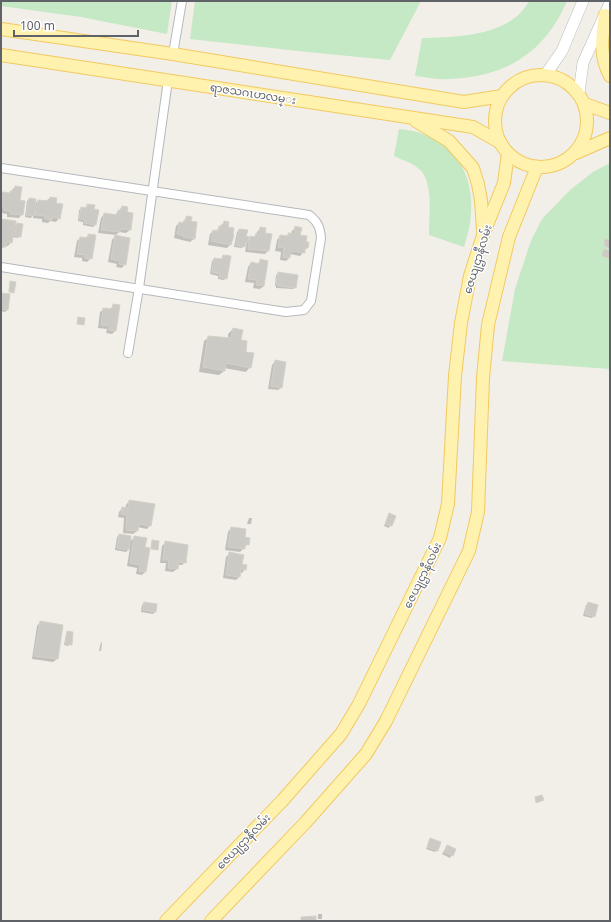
<svg xmlns="http://www.w3.org/2000/svg" width="611" height="922" font-family="'Noto Sans','Noto Sans Myanmar',sans-serif">
<style>
.green{fill:#c5e8c5}
.shadow{fill:#0003}
.building{fill:#cccac5;stroke:#d6d1c6}
.lines{fill:none;stroke-linecap:round;stroke-linejoin:round}
.street-casing{stroke:#b5b8bc;stroke-width:10}
.secondary-casing{stroke:#b6babf;stroke-width:12}
.primary-casing{stroke:#f2c960;stroke-width:14}
.street{stroke:#fff;stroke-width:8}
.secondary{stroke:#fff;stroke-width:11}
.primary{stroke:#fff2af;stroke-width:12}
.labels{text-anchor:middle;dominant-baseline:central;stroke-width:3;stroke-linejoin:round;paint-order:stroke}
.street-label{font-size:11px;fill:#5f6368;stroke:#fff}
</style>
<rect width="100%" height="100%" fill="#f1efe8"/>
<!-- green -->
<g class="green">
<polygon points="1,1 172,1 167,34 81,17 1,6"/>
<polygon points="195,1 421,1 390,60 307,52 190,39"/>
<path d="M 529,1 L 567,1 C 544,54 505,77 448,79 C 437,80 426,77 415,76 L 422,38 C 456,37 510,37 529,1 Z"/>
<path d="M 399,129 C 407,130 416,131 423,134 C 462,148 476,184 470,223 C 469,231 466,239 464,247 L 429,235 C 429,218 434,180 419,169 C 413,163 402,160 394,156 Z"/>
<polygon points="610,163 610,369 502,361 515,289 531,241 542,219 570,190 593,172"/>
</g>
<!-- shadow -->
<g class="shadow">
<polygon points="15,187 22,214 19,218 7,217 7,214 1,213 1,194 2,193 9,194 11,193 12,190"/>
<polygon points="50,198 55,203 59,218 56,222 50,221 48,223 42,222 42,219 33,218 33,215 31,218 25,217 27,201 29,199 34,204 38,201 46,201"/>
<polygon points="88,205 93,210 95,225 93,227 83,225 83,222 78,221 79,210 82,208 85,208"/>
<polygon points="122,207 126,213 130,230 126,233 119,232 116,235 98,233 101,218 104,214 115,215"/>
<polygon points="187,217 190,222 194,239 190,242 174,238 176,226 179,223 182,223"/>
<polygon points="1,220 13,228 17,224 20,236 18,238 12,237 11,242 8,246 5,245 1,250"/>
<polygon points="224,222 227,228 231,244 227,248 208,245 210,234 213,231 216,231"/>
<polygon points="261,228 264,234 271,235 268,251 265,254 245,252 247,242 242,248 234,247 237,232 239,230 247,240 251,237 253,237 257,235 257,232"/>
<polygon points="295,228 307,248 300,256 290,254 289,258 286,261 280,260 281,252 275,251 277,240 280,236 285,237 289,234 291,234 292,231"/>
<polygon points="89,235 91,258 87,262 82,261 82,258 74,257 77,241 80,238 85,238"/>
<polygon points="115,236 125,264 122,268 116,267 117,264 108,262 112,240"/>
<polygon points="223,256 226,278 224,280 218,279 218,276 210,274 212,261 214,259 221,260"/>
<polygon points="261,260 264,286 260,289 253,288 254,283 245,282 248,267 251,263 257,264"/>
<polygon points="279,273 295,287 293,289 276,288 276,286 275,286 276,275"/>
<polygon points="1,294 7,310 5,312 1,311"/>
<polygon points="113,305 115,331 112,334 106,333 107,329 98,328 100,312 104,309 110,310"/>
<polygon points="233,329 240,341 250,367 246,372 224,368 224,371 219,375 199,372 204,341 209,337 228,339 228,334"/>
<polygon points="275,361 282,387 278,390 268,389 272,365"/>
<polygon points="129,501 150,525 147,529 137,527 137,531 133,534 123,533 124,518 118,517 119,512 122,508 125,509 126,505"/>
<polygon points="389,514 394,516 389,528 384,526"/>
<polygon points="249,518 252,518 251,524 247,524"/>
<polygon points="231,528 244,537 248,544 240,552 225,550 228,532"/>
<polygon points="119,535 129,542 135,537 144,548 145,572 142,575 136,574 137,568 127,566 130,548 126,552 115,550 117,537"/>
<polygon points="166,542 185,562 182,565 177,565 177,569 173,572 165,571 166,563 160,563 162,546"/>
<polygon points="230,553 245,569 242,573 240,572 239,577 236,580 223,578 226,557"/>
<polygon points="144,603 155,612 153,614 141,612 142,605"/>
<polygon points="588,603 594,616 592,618 583,616 586,605"/>
<polygon points="40,622 61,626 57,659 53,662 32,659 37,626"/>
<polygon points="68,632 71,644 68,646 64,645 66,634"/>
<polygon points="101,642 102,643 101,651 99,651"/>
<polygon points="430,839 437,850 435,852 426,849"/>
<polygon points="447,846 455,850 450,858 442,854"/>
<rect x="318" y="914" width="4" height="5"/>
</g>
<!-- building -->
<g class="building">
<polygon points="15,186 22,187 20,200 25,201 23,215 10,214 10,211 4,210 4,208 1,207 2,192 10,193 10,191 14,192"/>
<polygon points="50,197 57,198 56,203 63,204 60,219 52,217 52,220 45,219 45,216 35,215 38,200 49,201"/>
<polygon points="29,198 36,199 34,216 26,215"/>
<polygon points="87,204 95,205 94,209 99,210 96,225 84,223 85,220 79,219 81,207 87,208"/>
<polygon points="122,206 128,207 127,212 133,213 131,230 121,229 120,232 101,230 104,213 117,215 118,210 121,211"/>
<polygon points="186,216 192,217 191,221 197,222 195,239 183,237 184,236 177,234 179,222 183,223 184,220 186,220"/>
<polygon points="1,219 16,221 12,243 7,242 6,247 1,247"/>
<polygon points="224,221 229,222 228,227 234,228 233,234 234,235 231,245 211,241 213,230 218,231 219,226 223,226"/>
<polygon points="17,223 23,224 21,237 15,236"/>
<polygon points="295,226 302,228 300,235 307,236 306,242 309,242 308,248 305,248 305,253 291,251 290,258 283,257 284,248 278,247 280,235 288,236 288,233 294,234"/>
<polygon points="260,227 266,228 265,233 272,234 269,251 248,249 250,236 255,237 256,233 259,234"/>
<polygon points="239,229 248,230 246,236 249,237 248,242 246,242 245,247 236,245"/>
<polygon points="88,234 96,235 92,259 85,258 85,255 77,254 80,237 88,238"/>
<polygon points="115,235 130,238 126,265 119,264 120,261 111,259"/>
<polygon points="605,239 610,240 610,248 604,246"/>
<polygon points="604,249 610,251 609,258 602,256"/>
<polygon points="223,255 231,256 227,279 219,277 220,274 212,272 214,258 222,259"/>
<polygon points="260,259 268,261 264,286 256,285 257,280 248,279 251,262 260,264"/>
<polygon points="278,272 298,275 296,288 278,286 278,285 276,284"/>
<polygon points="10,281 16,282 14,293 9,292"/>
<polygon points="1,293 10,294 8,310 1,309"/>
<polygon points="113,304 120,305 116,331 109,330 109,326 101,325 103,308 112,309"/>
<polygon points="78,317 85,318 84,325 77,324"/>
<polygon points="233,328 243,330 241,340 247,341 246,352 254,353 251,368 226,363 225,371 203,367 208,336 231,338"/>
<polygon points="275,360 286,362 282,388 271,386"/>
<polygon points="129,500 155,504 151,526 139,524 138,531 126,530 127,515 121,514 122,507 128,508"/>
<polygon points="389,513 396,516 392,526 385,524"/>
<polygon points="231,527 246,529 245,537 250,538 249,545 245,544 245,549 228,547"/>
<polygon points="119,534 131,536 129,550 117,548"/>
<polygon points="134,536 147,538 145,547 150,548 146,572 139,571 140,565 130,563"/>
<polygon points="152,540 159,541 158,550 151,549"/>
<polygon points="165,541 188,545 186,563 179,562 178,569 168,568 169,560 163,560"/>
<polygon points="229,552 244,555 242,564 247,565 246,570 241,569 240,577 226,575"/>
<polygon points="144,602 157,604 156,612 143,610"/>
<polygon points="588,602 598,605 595,617 585,614"/>
<polygon points="40,621 63,625 58,659 34,656"/>
<polygon points="67,631 73,632 72,645 65,644"/>
<polygon points="542,795 544,800 536,803 535,797"/>
<polygon points="430,838 441,842 438,851 427,847"/>
<polygon points="447,845 456,849 453,856 444,852"/>
<polygon points="316,916 316,921 301,921 301,917"/>
</g>
<g class="lines">
<!-- street casing -->
<g class="street-casing">
<g id="street">
<polyline points="173,54 182,1"/>
<path d="M 1,168 L 309,215 C 318,222 320,227 321,238 L 311,301 L 304,310 L 286,312 L 1,267"/>
<polyline points="128,353 139,288 168,80"/>
</g>
</g>
<!-- secondary casing -->
<g class="secondary-casing">
<g id="secondary">
<polyline points="546,74 562,51 583,1"/>
<polyline points="579,93 583,63 610,3"/>
</g>
</g>
<!-- primary casing -->
<g class="primary-casing">
<g id="primary">
<path d="M 605,15 C 602,38 599,55 610,76"/>
<polyline points="1,29 173,54 464,102 502,96"/>
<polyline points="1,55 473,127 501,143"/>
<circle cx="541" cy="121" r="46"/>
<polyline points="585,104 610,113"/>
<polyline points="416,121 449,141 473,168 478,184 481,200 483,230"/>
<polyline points="576,153 610,138"/>
<polyline points="166,921 282,801 341,734 359,704 440,538 448,504 455,376 461,323 470,276 483,235 504,183 508,153"/>
<polyline points="211,921 305,823 366,754 386,721 469,551 478,512 483,378 488,325 509,237 537,167"/>
</g>
</g>
<!-- street -->
<use href="#street" class="street"/>
<!-- secondary -->
<use href="#secondary" class="secondary"/>
<!-- primary -->
<use href="#primary" class="primary"/>
</g>
<g class="labels">
<!-- street labels -->
<g class="street-label">
<text transform="translate(253 93) rotate(9)">ရာဇသဂၤဟလမ္း</text>
<text transform="translate(477 259) rotate(-73)">ဇေယျဌာနီလမ်း</text>
<text transform="translate(422 575) rotate(-64)">ဇေယျဌာနီလမ်း</text>
<text transform="translate(243 841) rotate(-46)">ဇေယျဌာနီလမ်း</text>
</g>
</g>
<!-- border -->
<rect width="611" height="922" fill="none" stroke="#5f6368" stroke-width="4"/>
<!-- scale -->
<path d="M14 30v6h124v-6" fill="none" stroke="#5f6368" stroke-width="2"/>
<text x="20" y="30" font-size="12" fill="#5f6368" stroke="#ffffff" stroke-width="3" paint-order="stroke">100 m</text>
</svg>
